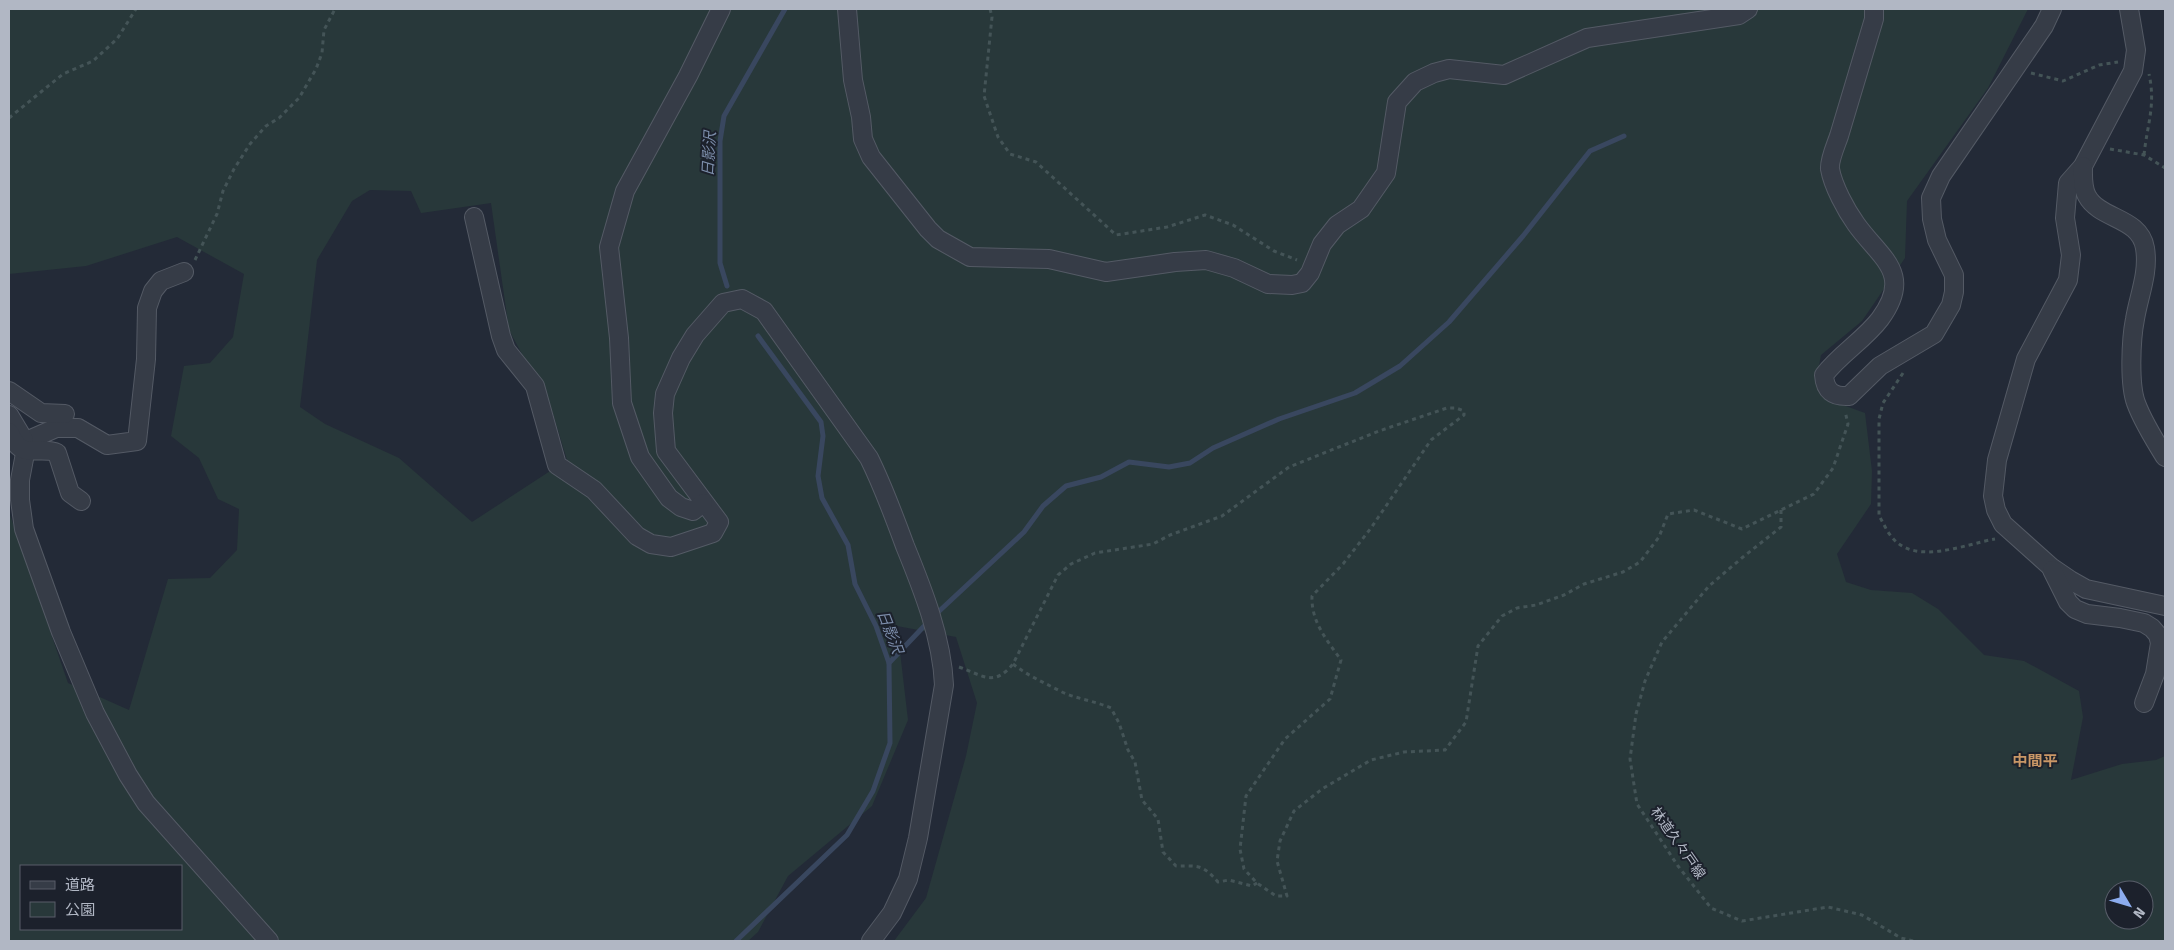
<svg xmlns="http://www.w3.org/2000/svg" width="2174" height="950" font-family="'Fira Sans','Noto Sans JP',sans-serif">
<style>
.green{fill:#28383a;fill-rule:evenodd}
.lines{fill:none;stroke-linecap:round;stroke-linejoin:round}
.stream{stroke:#39475f;stroke-width:5}
.minor-casing{stroke:#545a65;stroke-width:20}
.path{stroke:#445457;stroke-width:3;stroke-dasharray:4 4;stroke-linecap:butt}
.minor{stroke:#363c47;stroke-width:18}
.labels{text-anchor:middle;dominant-baseline:central;stroke-width:4;stroke-linejoin:round;paint-order:stroke}
.street-label{font-size:14px;fill:#b1b7c4;stroke:#1c212c}
.water-label{font-size:15px;font-style:italic;fill:#7c8daa;stroke:#1c212c}
.neighbourhood-label{font-size:15px;font-weight:bold;fill:#c99766;stroke:#1c212c}
</style>
<rect width="100%" height="100%" fill="#232a37"/>
<!-- green -->
<path class="green" d="M 9,9 L 2028,9 L 1988,88 L 1907,201 L 1905,258 L 1862,321 L 1821,355 L 1816,382 L 1832,401 L 1865,413 L 1872,471 L 1871,504 L 1837,554 L 1846,582 L 1871,590 L 1912,593 L 1938,609 L 1984,655 L 2024,661 L 2079,691 L 2083,717 L 2071,780 L 2122,764 L 2156,760 L 2165,756 L 2165,941 L 894,941 L 926,898 L 966,756 L 977,703 L 956,637 L 897,626 L 908,720 L 872,806 L 788,876 L 758,932 L 748,941 L 9,941 L 9,512 L 68,683 L 129,710 L 168,579 L 210,578 L 237,550 L 239,509 L 218,499 L 199,458 L 171,436 L 184,366 L 210,363 L 233,337 L 244,274 L 177,237 L 86,266 L 9,274 ZM 370,190 L 411,191 L 421,213 L 491,203 L 509,330 L 523,356 L 546,391 L 567,460 L 472,522 L 399,458 L 325,424 L 300,407 L 317,260 L 352,201 ZM 21,866 L 181,866 L 181,929 L 21,929 ZM 2114,890 L 2144,890 L 2144,920 L 2114,920 Z"/>
<g class="lines">
<!-- stream -->
<g class="stream">
<polyline points="727,286 720,263 720,141 724,116 785,9"/>
<polyline points="935,615 1024,532 1043,506 1066,486 1101,477 1129,462 1169,467 1190,463 1213,448 1279,419 1355,393 1400,366 1449,322 1523,236 1590,151 1624,136"/>
<polyline points="889,663 929,621"/>
<polyline points="736,941 847,835 873,791 890,743 889,663 876,626 855,584 848,545 822,498 818,476 823,436 821,422 758,336"/>
</g>
<!-- minor casing -->
<g class="minor-casing">
<g id="minor">
<polyline points="847,9 853,80 861,117 863,139 871,157 928,229 938,239 970,257 1049,259 1106,272 1175,262 1206,260 1234,268 1268,284 1292,285 1302,283 1310,273 1322,244 1337,225 1361,209 1386,173 1397,102 1415,82 1434,73 1449,69 1504,75 1587,38 1739,15 1748,9"/>
<path d="M 1874,9 L 1874,19 C 1862,58 1851,97 1839,136 C 1836,145 1829,160 1830,169 C 1833,186 1846,210 1856,224 C 1880,258 1914,273 1880,319 C 1864,340 1840,354 1824,375 C 1825,391 1833,397 1849,396 L 1880,366 L 1934,334 L 1951,305 L 1954,292 L 1954,275 L 1937,240 L 1932,219 L 1931,198 L 1941,176 L 2044,26 L 2052,9"/>
<polyline points="2129,9 2136,50 2133,71 2083,166 2068,183 2065,218 2071,255 2068,280 2026,359 1997,460 1993,496 1996,510 2003,524 2051,567 2070,580 2086,589 2165,606"/>
<path d="M 2083,166 C 2083,176 2082,187 2087,196 C 2100,220 2140,217 2145,248 C 2149,273 2139,295 2135,319 C 2131,339 2129,384 2136,403 C 2143,422 2155,441 2165,457"/>
<path d="M 474,217 L 501,336 L 506,350 L 535,386 L 557,465 L 594,490 L 637,536 L 651,544 L 671,547 L 713,533 L 719,522 L 666,451 L 663,413 L 665,394 L 681,358 L 695,335 L 723,303 L 742,299 L 764,311 L 869,458 C 883,486 894,516 905,546 C 923,590 942,638 944,685 L 918,838 L 908,879 L 892,913 L 871,941"/>
<polyline points="184,272 161,281 153,291 147,308 146,359 137,441 107,445 78,428 56,428 31,439 27,443 20,480 20,500 24,529 61,632 95,713 128,775 146,803 269,941"/>
<polyline points="9,391 41,413 65,414"/>
<polyline points="9,415 24,440"/>
<path d="M 9,432 C 12,437 14,442 18,446 C 27,455 46,447 57,453 L 70,493 L 81,501"/>
<polyline points="703,503 693,511 681,507 669,498 640,457 622,403 619,338 609,247 625,191 688,76 721,9"/>
<polyline points="2052,570 2068,602 2075,609 2087,614 2120,618 2144,623 2152,628 2158,635 2160,643 2155,674 2144,703"/>
</g>
</g>
<!-- path -->
<g class="path">
<polyline points="990,9 992,17 984,96 998,137 1010,154 1036,162 1116,235 1167,227 1205,215 1233,225 1274,251 1297,260"/>
<polyline points="2031,73 2063,81 2099,65 2118,62"/>
<polyline points="9,118 63,74 93,61 117,39 136,9"/>
<polyline points="2110,149 2144,155 2165,168"/>
<path d="M 2144,155 C 2147,125 2156,105 2149,74"/>
<polyline points="195,260 217,214 223,191 234,169 250,144 266,126 279,118 299,98 316,69 322,53 324,30 335,9"/>
<path d="M 1903,373 L 1883,403 L 1879,419 L 1879,516 C 1883,522 1886,530 1891,536 C 1914,567 1965,544 1995,539"/>
<polyline points="1781,510 1781,527 1743,557 1709,586 1662,642 1645,681 1636,714 1630,759 1637,804 1678,866 1711,908 1742,921 1828,907 1862,915 1901,938 1913,941"/>
<path d="M 1013,664 C 1028,676 1045,683 1062,692 C 1077,699 1095,701 1111,708 L 1119,723 L 1128,750 L 1135,762 L 1142,800 L 1158,819 L 1163,852 L 1176,866 C 1199,866 1202,864 1218,882 L 1229,880 L 1252,886 L 1257,883"/>
<path d="M 959,667 C 984,676 994,687 1013,664 L 1058,575 L 1071,564 L 1095,553 L 1153,544 L 1170,535 L 1222,516 L 1289,467 L 1379,431 L 1447,408 L 1456,408 L 1464,411 L 1464,415 L 1431,440 L 1371,528 L 1343,564 L 1312,596 C 1311,622 1327,640 1341,660 L 1330,699 L 1285,739 L 1246,796 L 1240,849 L 1244,869 L 1257,883 L 1276,896 L 1287,896 L 1277,861 L 1280,841 L 1294,811 L 1322,789 L 1371,760 L 1404,752 L 1445,750 L 1466,722 L 1478,646 L 1502,616 L 1517,608 L 1536,605 L 1564,595 L 1584,584 L 1623,572 L 1640,562 L 1659,537 L 1668,514 L 1694,510 L 1742,529 L 1814,494 L 1833,468 L 1848,424 L 1845,411"/>
</g>
<!-- minor -->
<use href="#minor" class="minor"/>
</g>
<g class="labels">
<!-- street labels -->
<g class="street-label">
<text transform="translate(1678 843) rotate(55)">林道久々戸線</text>
</g>
<!-- water labels -->
<g class="water-label">
<text transform="translate(709 154) rotate(-87)">日影沢</text>
<text transform="translate(890 632) rotate(69)">日影沢</text>
</g>
<!-- neighbourhood labels -->
<g class="neighbourhood-label">
<text x="2035" y="761">中間平</text>
</g>
</g>
<!-- border -->
<rect width="2174" height="950" fill="none" stroke="#b1b7c4" stroke-width="20"/>
<!-- legend -->
<rect x="20" y="865" width="162" height="65" fill="#1c212c" stroke="#585d69"/>
<rect x="30" y="881" width="25" height="8" fill="#363c47" stroke="#585d69"/>
<text x="65" y="890" font-size="15" fill="#b1b7c4">道路</text>
<rect x="30" y="902" width="25" height="15" fill="#28383a" stroke="#585d69"/>
<text x="65" y="915" font-size="15" fill="#b1b7c4">公園</text>
<!-- north arrow -->
<g transform="translate(2129 905) rotate(128)"><circle r="24" fill="#1c212c" stroke="#585d69"/>
<path d="M0-4L9 19L0 12L-9 19Z" fill="#8cacee"/>
<text y="-8" font-size="14" font-weight="bold" text-anchor="middle" fill="#b1b7c4">N</text>
</g>
</svg>
